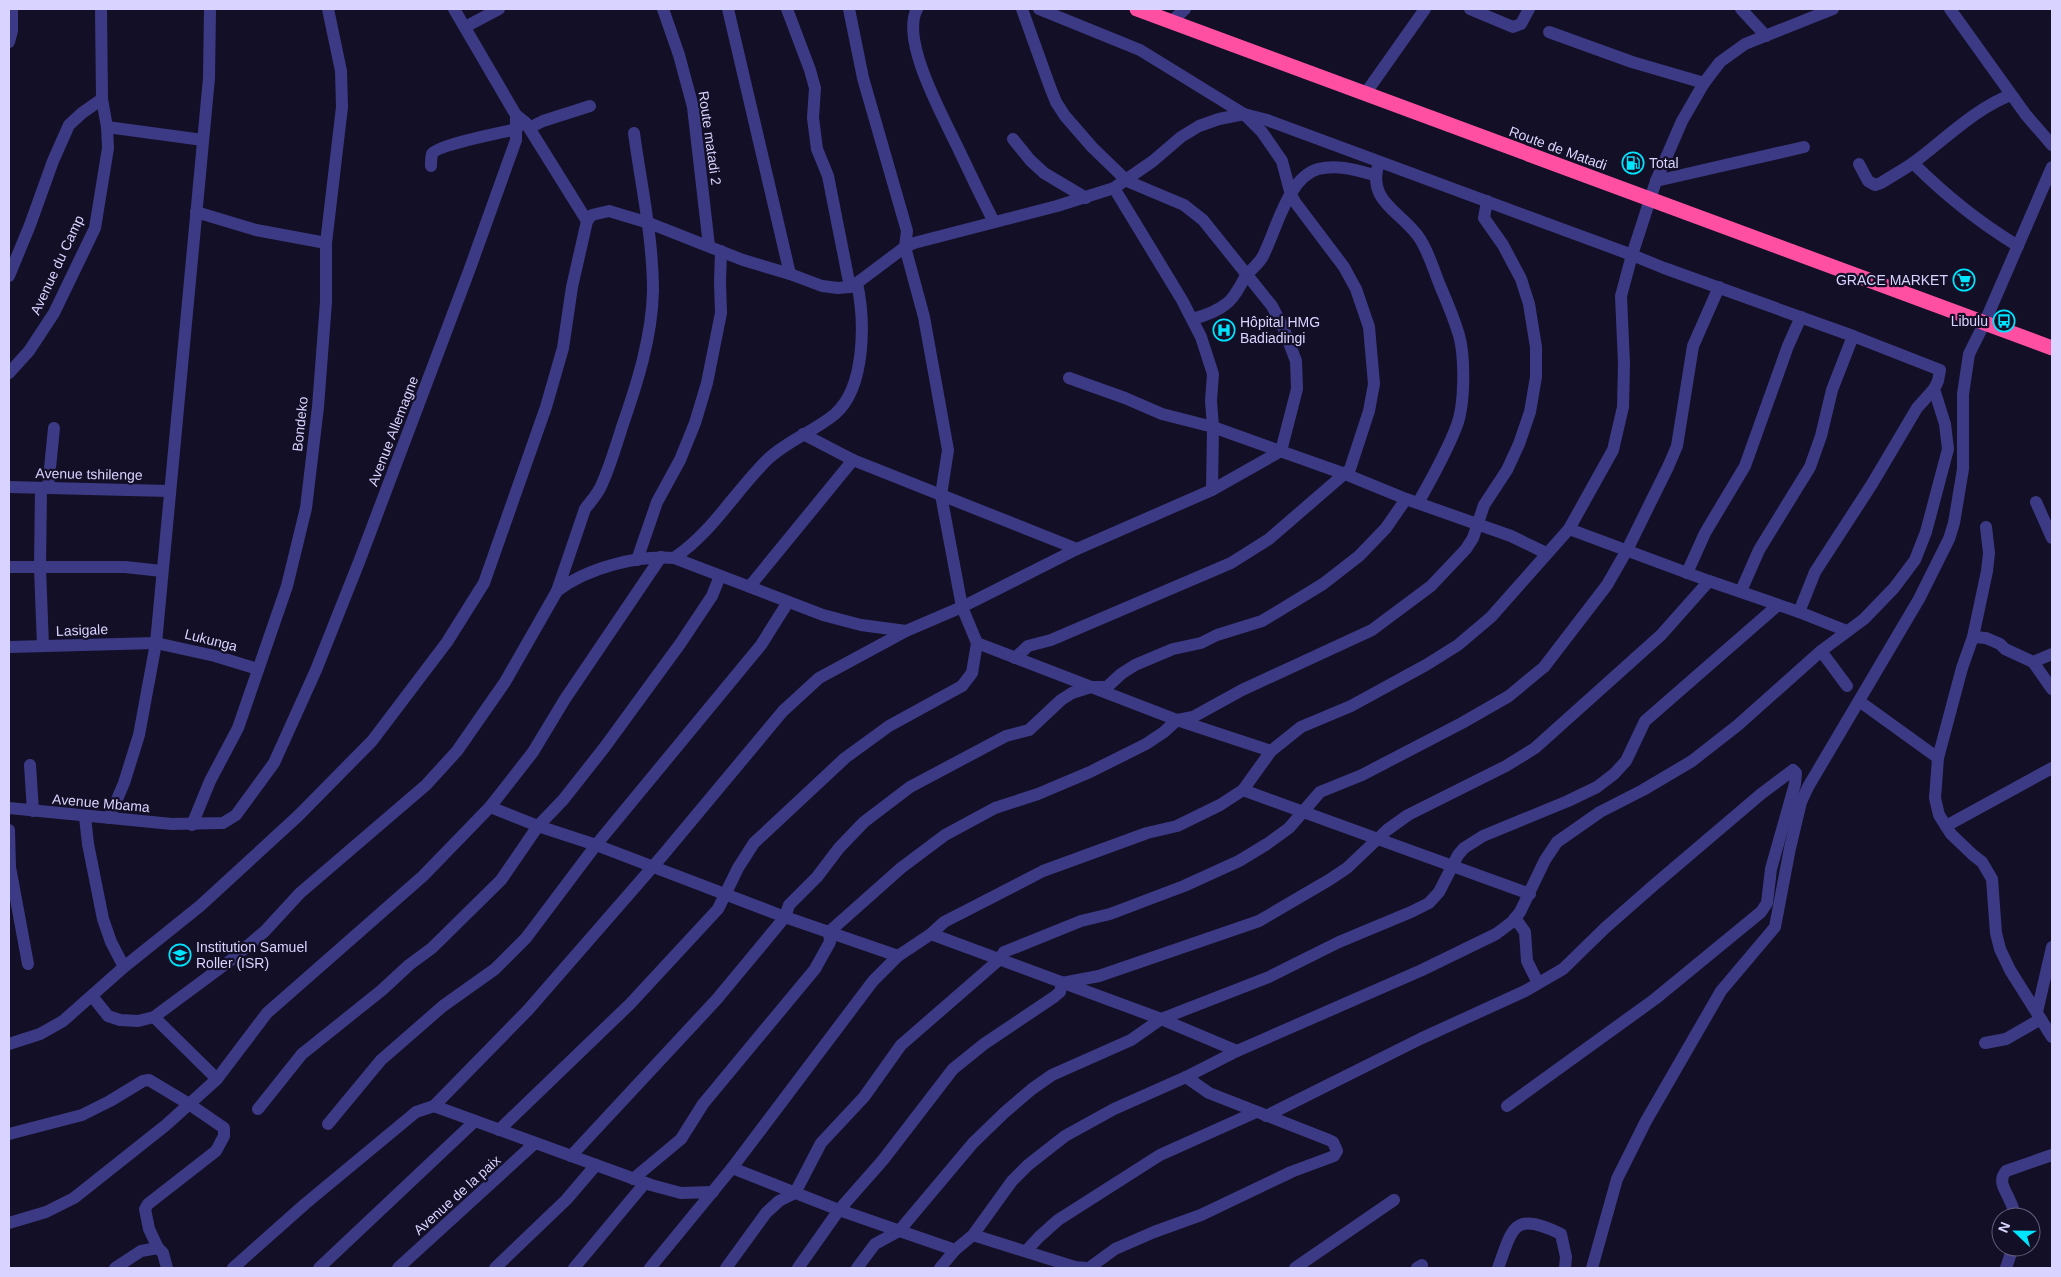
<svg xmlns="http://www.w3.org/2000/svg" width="2061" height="1277" font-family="Arial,sans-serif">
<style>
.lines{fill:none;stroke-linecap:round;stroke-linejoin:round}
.minor{stroke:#3d3a85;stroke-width:12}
.highway{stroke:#ff4fa3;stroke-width:15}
.labels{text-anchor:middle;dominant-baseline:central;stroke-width:4.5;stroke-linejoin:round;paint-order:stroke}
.street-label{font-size:14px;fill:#d9d4ff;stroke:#130f26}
.poi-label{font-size:14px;fill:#d9d4ff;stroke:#130f26;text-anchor:start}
</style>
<rect width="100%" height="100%" fill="#130f26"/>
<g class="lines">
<!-- minor -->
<g class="minor">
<polyline points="663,9 679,55 693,107 709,246"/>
<polyline points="728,9 790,274"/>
<polyline points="787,9 810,70 815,88 813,118 817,149 828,176 850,287"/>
<polyline points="849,9 863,78 907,231 905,247 924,317 948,450 941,495 962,607 977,643 1177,720 1271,751"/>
<path d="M 917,9 C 900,40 943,116 957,146 C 969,171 981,197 994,222"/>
<polyline points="1470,9 1513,27 1521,24 1529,9"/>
<polyline points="1741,9 1766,36"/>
<polyline points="1950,9 2026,115 2052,145"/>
<polyline points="1171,22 1185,9"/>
<polyline points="465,27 499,9"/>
<polyline points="1549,32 1632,62 1704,83"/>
<polyline points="9,42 12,31 12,9"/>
<polyline points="1365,94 1425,9"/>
<polyline points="516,115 526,123 587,221"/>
<polyline points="107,127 203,140"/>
<polyline points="529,128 543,121 590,106"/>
<polyline points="1013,139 1030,160 1044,173 1086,198"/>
<path d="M 1379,162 C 1366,201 1399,210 1418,236 C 1429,251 1434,272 1441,288 C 1448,304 1454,319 1459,335 C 1465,357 1465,403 1457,425 C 1447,452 1432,478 1418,503"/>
<path d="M 1913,163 C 1945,195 1980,223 2018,246"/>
<path d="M 1859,164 L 1868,181 L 1875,185 L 1881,183 C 1892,176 1903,170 1913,163 C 1943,141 1977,107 2011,95"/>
<path d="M 431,166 C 431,162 431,158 432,154 C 437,145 504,132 517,129"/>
<polyline points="1656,181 1804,147"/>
<polyline points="1114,188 1182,300 1201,337 1213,374 1211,401 1213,427 1212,490"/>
<polyline points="196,212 256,230 326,243"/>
<polyline points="9,276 30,225 53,161 69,125 82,113 102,99"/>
<path d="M 1192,319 C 1204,316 1216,312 1226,304 C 1235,298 1240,285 1246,276 C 1251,269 1259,264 1263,256 C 1276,231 1288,177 1318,169 C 1337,164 1356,170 1374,175"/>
<polyline points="9,373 29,351 54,313 95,228 108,148 107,127 102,99 101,9"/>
<polyline points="1069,378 1125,398 1162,414 1213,427 1345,474 1406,499 1511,536 1546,553"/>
<polyline points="803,434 853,460 1077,549"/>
<polyline points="9,487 169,491"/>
<polyline points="41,488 40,568 43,646"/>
<polyline points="48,488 54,428"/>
<polyline points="2036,502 2052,538"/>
<polyline points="1986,527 1989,553 1987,571 1973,637 1962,668 1938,758 1935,798 1939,815 1951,834 1973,855 1982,862 1992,879 1996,933 2000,949 2010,970 2052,1037"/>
<polyline points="1569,529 1709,581 1799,612 1847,631"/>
<polyline points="674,558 823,615 861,625 906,631"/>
<polyline points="637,560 657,502 680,460 695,423 707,383 721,313 720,282 721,251"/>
<polyline points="9,567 125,567 162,571"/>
<polyline points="1687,573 1705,533 1745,466 1788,346 1801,317"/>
<polyline points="750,586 853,460"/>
<path d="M 557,591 L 585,509 C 591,501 598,494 602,484 C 610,466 616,446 622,427 C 637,384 652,337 653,291 C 653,238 641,185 634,133"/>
<polyline points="1741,591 1759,550 1810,467 1821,436 1832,390 1853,336"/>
<polyline points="1799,612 1815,572 1872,484 1917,408 1934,389"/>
<polyline points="1973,637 1986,638 2000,644 2005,649 2033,662 2052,689"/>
<polyline points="9,647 156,643 215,656 258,669"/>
<polyline points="1821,651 1847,686"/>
<polyline points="1015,658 1028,646 1051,640 1231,563 1269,539 1350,469 1369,411 1374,384 1369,327 1356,289 1344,267 1295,202 1291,195 1282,161 1262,132 1244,114 1140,50 1039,9"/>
<polyline points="2033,662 2052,654"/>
<polyline points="1859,701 1938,758"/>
<polyline points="30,765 33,811"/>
<polyline points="1243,790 1530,894"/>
<polyline points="490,807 538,826 596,845 785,917 898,956"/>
<polyline points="9,808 172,824 223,823 236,815 274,763 316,670 359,562 469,271 516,140 516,115 454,9"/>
<polyline points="85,817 88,844 103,919 111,942 124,967"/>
<polyline points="109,818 124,783 139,735 156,643 209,78 210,9"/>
<polyline points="192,825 210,781 238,728 287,586 306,508 318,407 326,302 326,243 342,107 341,71 328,9"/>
<polyline points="1946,826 2052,768"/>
<polyline points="9,830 10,867 28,964"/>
<polyline points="1515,918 1525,932 1527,961 1538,983"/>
<polyline points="931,934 1161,1019 1237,1051"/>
<path d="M 92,996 L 108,1016 L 120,1020 L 138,1021 L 154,1017 L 231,960 L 265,931 L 300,893 L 426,785 L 457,751 L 505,682 L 557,591 C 587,568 637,555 674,558 C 713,532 735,491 768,459 C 788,440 815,431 835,414 C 866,387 865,320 857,283"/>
<polyline points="2037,1012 2052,947"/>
<polyline points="154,1017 217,1079"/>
<polyline points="1985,1043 2006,1039 2041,1019"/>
<polyline points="9,1044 40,1034 63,1021 124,967 200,906 298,816 372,741 447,642 484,583 546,407 563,348 572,287 587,221 592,215 609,211 649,223 743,260 790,274 822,286 838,288 850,287 857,283 905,247 914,243 1057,206 1114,188 1153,161 1181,137 1199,126 1219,119 1244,114 1267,120 1632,255 1664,268 1853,336 1940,370 1938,381 1934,389 1945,424 1948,449 1926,532 1915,560 1894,588 1864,619 1821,651 1738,725 1692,761 1643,790 1600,812 1557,842 1545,860 1520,912 1512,922 1496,934 1422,970 1237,1051 1186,1077 1114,1109 1065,1136 1028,1165 1012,1181 973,1235 955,1250 940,1268"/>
<polyline points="258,1109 302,1054 382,990 409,965 432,948 501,880 538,826 563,800 604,748 680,644 712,596 720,576"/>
<polyline points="1266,1116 1420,1039 1525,991 1563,969 1605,928 1654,885 1761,794 1793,770 1796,773 1795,784 1771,869 1767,903 1761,912 1655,999 1507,1106"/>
<polyline points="328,1124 381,1060 443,1006 495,969 526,938 596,845 761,645 788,602"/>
<polyline points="499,1130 630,1004 718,909 738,868 754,843 845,758 889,726 962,686 972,673 977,643"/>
<polyline points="9,1134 82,1115 110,1101 143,1081 149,1080 189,1104 224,1128 224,1136 216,1151 148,1204 145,1209 149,1229 158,1248"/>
<polyline points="571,1156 717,999 785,917 789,905 817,877 839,848 864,822 910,787 1006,736 1029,730 1061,700 1072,693 1091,687 1107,687 1121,674 1135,665 1173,649 1201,643 1217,635 1262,621 1323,584 1359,556 1386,528 1406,499"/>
<polyline points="732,1168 839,1210 955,1250"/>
<polyline points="633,1179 681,1139 703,1104 815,969 830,942 829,932 901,868 945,835 995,808 1038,794 1090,772 1146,744 1164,732 1177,720 1193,717 1242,690 1372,630 1431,586 1466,549 1473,538 1484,505 1507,470 1519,444 1530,412 1536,377 1536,347 1529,304 1521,279 1503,245 1484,218 1487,201"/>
<polyline points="713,1192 681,1193 651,1185 434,1106 528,1010 663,855 783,711 819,678 906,631 962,607 1077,549 1212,490 1281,451 1297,389 1296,361 1283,327 1272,306 1203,220 1184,205 1127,181 1092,147 1065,116 1056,102 1050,87 1022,9"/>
<path d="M 2015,1217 C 2014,1212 2013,1206 2010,1201 C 2006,1190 1997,1182 2006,1171 L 2052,1155"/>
<polyline points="9,1223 46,1212 74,1198 166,1125 217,1079 267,1013 423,876 490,807 533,752 565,699 661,557"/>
<polyline points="973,1235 1075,1267 1087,1268"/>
<polyline points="1026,1251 1039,1237 1058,1220 1160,1155 1256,1112"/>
<polyline points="115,1268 141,1251 158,1248 163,1253 167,1268"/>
<polyline points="233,1268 305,1204 416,1112 434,1106"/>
<polyline points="319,1268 475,1121"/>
<polyline points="398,1268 535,1143"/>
<polyline points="495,1268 566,1200 596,1165"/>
<polyline points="574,1268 645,1183"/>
<polyline points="650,1268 732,1168 873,981 898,956 931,934 944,922 1043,871 1147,833 1177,826 1220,805 1243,790 1271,751 1301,727 1351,706 1426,665 1458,645 1491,617 1569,529 1613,450 1623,407 1624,364 1621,296 1632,255 1656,181 1682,121 1704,83 1720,62 1745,44 1833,9"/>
<polyline points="726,1268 766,1213 779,1201 795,1193 821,1143 864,1097 901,1045 1000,959 1004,952 1081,921 1110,914 1184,886 1239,861 1267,844 1289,828 1320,792 1362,775 1462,723 1509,696 1544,667 1607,585 1627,550 1668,467 1677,446 1693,346 1719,287"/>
<polyline points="798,1268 839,1210 883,1160 953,1069 984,1044 1054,997 1060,992 1062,983 1099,976 1259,921 1329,880 1347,868 1387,830 1408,815 1506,766 1535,748 1661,635 1709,581"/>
<polyline points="857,1268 875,1244 899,1231 973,1143 1004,1113 1032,1089 1052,1075 1131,1040 1161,1019 1269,977 1339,942 1411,912 1429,903 1439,892 1458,855 1464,848 1483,836 1568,801 1597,787 1614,774 1626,761 1645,721 1778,605"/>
<polyline points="1089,1268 1115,1249 1154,1232 1201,1215 1291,1172 1334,1156 1337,1151 1333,1142 1329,1140 1209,1093 1186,1077"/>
<polyline points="1295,1268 1394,1200"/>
<polyline points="1417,1268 1422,1265"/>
<path d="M 1498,1268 C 1513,1227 1513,1211 1561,1234 L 1566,1257 L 1565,1268"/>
<polyline points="1592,1268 1617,1179 1646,1121 1721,991 1775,927 1790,848 1801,802 1808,787 1919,599 1949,539 1954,523 1963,469 1963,394 1969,354 1984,324 2052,167"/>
<polyline points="2006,1268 2013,1247"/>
</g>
<!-- highway -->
<polyline class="highway" points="1137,9 2052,348"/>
</g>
<!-- icons -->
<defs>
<g id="fuel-ring" transform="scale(1.125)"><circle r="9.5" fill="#130f26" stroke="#00e5ff" stroke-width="1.5"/><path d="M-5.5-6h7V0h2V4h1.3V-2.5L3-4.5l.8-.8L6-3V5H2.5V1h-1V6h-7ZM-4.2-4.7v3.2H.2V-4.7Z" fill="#00e5ff"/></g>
<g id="supermarket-ring" transform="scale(1.125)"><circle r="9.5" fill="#130f26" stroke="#00e5ff" stroke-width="1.5"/><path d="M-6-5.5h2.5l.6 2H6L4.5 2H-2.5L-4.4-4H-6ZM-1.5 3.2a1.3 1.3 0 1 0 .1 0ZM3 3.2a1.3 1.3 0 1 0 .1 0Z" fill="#00e5ff"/></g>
<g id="bus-ring" transform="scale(1.125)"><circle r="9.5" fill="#130f26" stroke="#00e5ff" stroke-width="1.5"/><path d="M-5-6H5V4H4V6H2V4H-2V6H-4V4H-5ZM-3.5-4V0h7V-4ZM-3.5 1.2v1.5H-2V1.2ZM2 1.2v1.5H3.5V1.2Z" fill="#00e5ff"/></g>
<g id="hospital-ring" transform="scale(1.125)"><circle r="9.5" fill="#130f26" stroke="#00e5ff" stroke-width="1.5"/><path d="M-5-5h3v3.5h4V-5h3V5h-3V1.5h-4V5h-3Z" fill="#00e5ff"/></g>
<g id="school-ring" transform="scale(1.125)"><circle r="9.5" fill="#130f26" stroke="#00e5ff" stroke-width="1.5"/><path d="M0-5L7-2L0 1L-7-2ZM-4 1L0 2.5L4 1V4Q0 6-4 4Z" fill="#00e5ff"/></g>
</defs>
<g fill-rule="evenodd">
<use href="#fuel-ring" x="1633" y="163"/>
<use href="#supermarket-ring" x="1964" y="280"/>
<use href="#bus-ring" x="2004" y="321"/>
<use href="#hospital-ring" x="1224" y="330"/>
<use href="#school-ring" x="180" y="955"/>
</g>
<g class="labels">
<!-- street labels -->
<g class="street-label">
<text transform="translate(710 138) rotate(82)">Route matadi 2</text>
<text transform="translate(1558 148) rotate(20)">Route de Matadi</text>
<text transform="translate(57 265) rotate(-65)">Avenue du Camp</text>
<text transform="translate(300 424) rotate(-84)">Bondeko</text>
<text transform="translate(393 431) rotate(-69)">Avenue Allemagne</text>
<text transform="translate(89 474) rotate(1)">Avenue tshilenge</text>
<text transform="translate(82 630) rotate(-2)">Lasigale</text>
<text transform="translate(211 640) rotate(14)">Lukunga</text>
<text transform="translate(101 803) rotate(5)">Avenue Mbama</text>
<text transform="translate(457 1195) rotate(-42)">Avenue de la paix</text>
</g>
<!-- poi labels -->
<g class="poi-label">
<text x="1649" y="163">Total</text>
<text x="1948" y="280" text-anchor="end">GRACE MARKET</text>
<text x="1988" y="321" text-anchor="end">Libulu</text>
<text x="1240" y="322">Hôpital HMG<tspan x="1240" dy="16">Badiadingi</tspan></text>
<text x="196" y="947">Institution Samuel<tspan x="196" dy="16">Roller (ISR)</tspan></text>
</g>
</g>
<!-- border -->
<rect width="2061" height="1277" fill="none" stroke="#d9d4ff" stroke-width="20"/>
<!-- north arrow -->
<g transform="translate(2016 1232) rotate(292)"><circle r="24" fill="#130f26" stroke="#625e7d"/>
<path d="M0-4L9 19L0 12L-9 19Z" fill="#00e5ff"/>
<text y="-8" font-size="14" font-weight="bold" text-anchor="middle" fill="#d9d4ff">N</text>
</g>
</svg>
